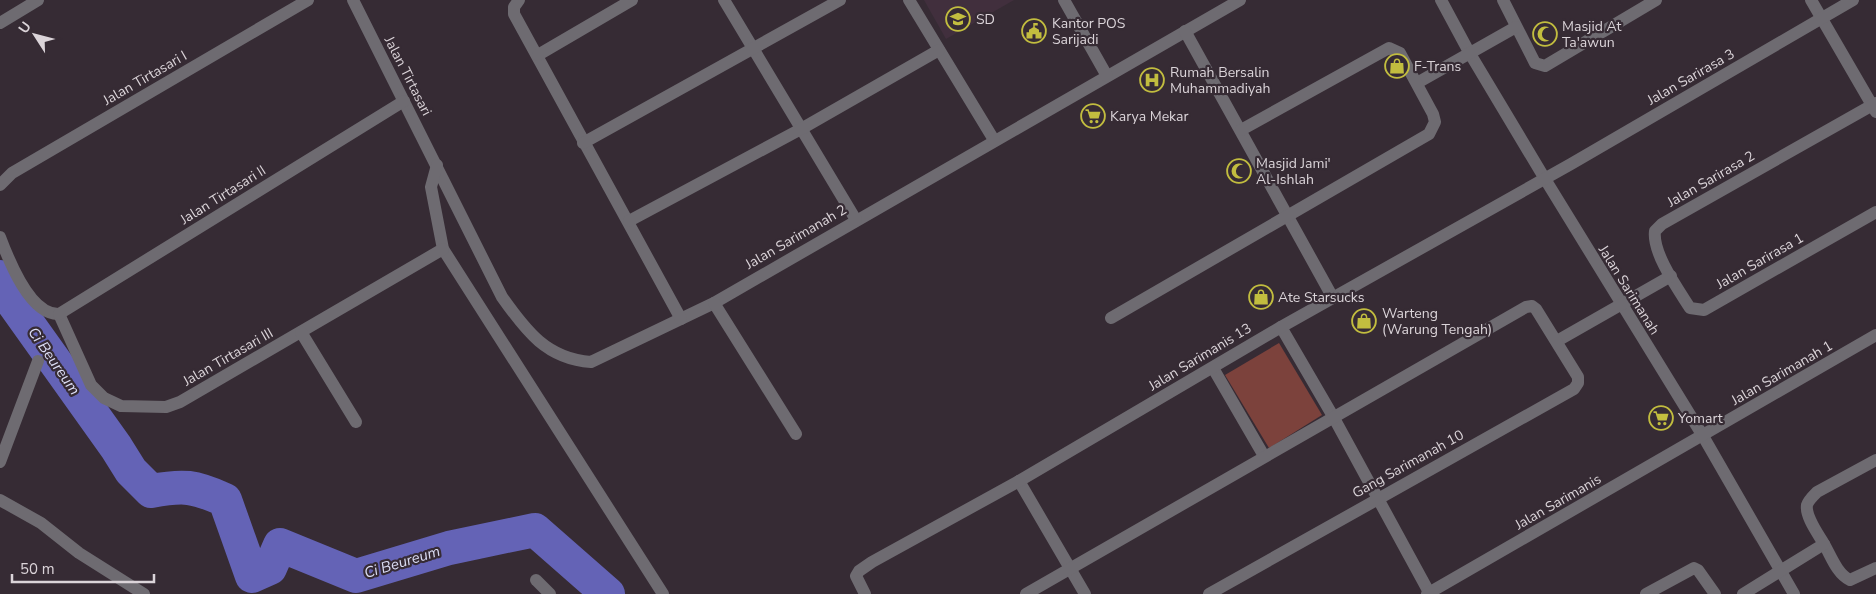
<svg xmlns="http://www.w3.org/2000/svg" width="1876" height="594" font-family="'Nunito Sans',sans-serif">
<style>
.built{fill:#412f3d}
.green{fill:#7c423c}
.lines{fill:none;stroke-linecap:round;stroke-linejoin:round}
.river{stroke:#6463b6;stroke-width:34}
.minor{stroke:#6e6b71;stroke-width:12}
.labels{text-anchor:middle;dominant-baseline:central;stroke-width:4.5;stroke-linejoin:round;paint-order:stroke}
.poi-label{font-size:14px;fill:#dbd4d9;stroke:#362b34;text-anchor:start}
.street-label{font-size:14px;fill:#dbd4d9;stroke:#362b34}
.water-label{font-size:15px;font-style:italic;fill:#dbddf4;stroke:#362b34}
</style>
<rect width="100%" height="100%" fill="#362b34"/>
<!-- built -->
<polygon class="built" points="924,0 1014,0 946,39"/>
<!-- green -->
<polygon class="green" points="1279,343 1322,415 1269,448 1225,375"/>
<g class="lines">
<!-- river -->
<path class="river" d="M 0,277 L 11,300 L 116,447 L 131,471 L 151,491 C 184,485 194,486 225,500 L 252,576 L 270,568 L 280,545 L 356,576 L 449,548 L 535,530 L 608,594"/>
<!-- minor -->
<g class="minor">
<path d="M 353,0 L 502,297 C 526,331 547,359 591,362 L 714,303 L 1240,0"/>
<polyline points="519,0 514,7 514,14 681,319"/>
<polyline points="724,0 856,220"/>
<polyline points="909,0 994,140"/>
<polyline points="1064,0 1107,76"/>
<polyline points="1441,0 1469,52 1545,179 1703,436 1794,594"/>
<polyline points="1503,0 1535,63 1545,66 1656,0"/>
<polyline points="1811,0 1876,112"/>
<polyline points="0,23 38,0"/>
<polyline points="1185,31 1333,298"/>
<polyline points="538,55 632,0"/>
<polyline points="1417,83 1516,27"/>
<path d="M 1876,103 L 1662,224 L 1655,231 C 1652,253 1678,289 1690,308 L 1704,310 L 1876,212"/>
<polyline points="583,143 840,0"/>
<polyline points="437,165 431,187 443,249 663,594"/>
<polyline points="0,185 12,173 308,0"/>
<polyline points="629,221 801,129 939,50"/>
<path d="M 0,237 C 9,261 30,315 59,314"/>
<polyline points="714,303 796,434"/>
<polyline points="59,314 91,385 104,398 121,406 166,407 180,402 443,249"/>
<polyline points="59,314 404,101"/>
<polyline points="1111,318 1429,134 1435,122 1433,114 1400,53 1389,48 1241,130"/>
<polyline points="1281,327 1334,418 1430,594"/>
<polyline points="301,332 356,422"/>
<polyline points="1557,341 1671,276"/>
<polyline points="1213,368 1264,456"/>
<polyline points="0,462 38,361"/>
<polyline points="1019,481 1085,594"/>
<polyline points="0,500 41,523 79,553 144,594"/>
<path d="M 1824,544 C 1831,556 1837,574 1850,580 L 1876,568"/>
<polyline points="536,580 550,594"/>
<polyline points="865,594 856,576 859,571 872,562 1019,481 1281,327 1571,164 1853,0"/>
<polyline points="1026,594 1526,307 1532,306 1536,309 1578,377 1578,383 1574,389 1209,594"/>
<polyline points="1427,594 1876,335"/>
<polyline points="1646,594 1694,568 1698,570 1715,594"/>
<path d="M 1743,594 L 1824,544 C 1819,535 1805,517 1807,505 C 1808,501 1814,495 1817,492 L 1876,460"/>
</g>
</g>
<!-- icons -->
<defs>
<g id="school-ring" transform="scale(1.25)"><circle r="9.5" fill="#362b34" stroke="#c2bd3f" stroke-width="1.5"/><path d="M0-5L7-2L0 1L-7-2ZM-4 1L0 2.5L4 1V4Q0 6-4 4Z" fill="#c2bd3f"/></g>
<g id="civic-ring" transform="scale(1.25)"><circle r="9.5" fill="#362b34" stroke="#c2bd3f" stroke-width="1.5"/><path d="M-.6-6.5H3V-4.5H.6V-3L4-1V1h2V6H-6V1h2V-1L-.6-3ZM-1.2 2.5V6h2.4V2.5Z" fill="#c2bd3f"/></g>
<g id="mosque-ring" transform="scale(1.25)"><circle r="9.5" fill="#362b34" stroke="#c2bd3f" stroke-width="1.5"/><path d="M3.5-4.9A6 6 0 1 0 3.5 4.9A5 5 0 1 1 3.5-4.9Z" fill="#c2bd3f"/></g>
<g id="shop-ring" transform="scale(1.25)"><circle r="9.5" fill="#362b34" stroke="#c2bd3f" stroke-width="1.5"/><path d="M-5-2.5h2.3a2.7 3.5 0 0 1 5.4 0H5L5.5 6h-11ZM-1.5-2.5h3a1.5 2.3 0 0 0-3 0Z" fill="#c2bd3f"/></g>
<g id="hospital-ring" transform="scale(1.25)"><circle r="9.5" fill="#362b34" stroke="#c2bd3f" stroke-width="1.5"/><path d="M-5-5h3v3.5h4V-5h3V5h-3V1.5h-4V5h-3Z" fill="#c2bd3f"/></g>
<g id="supermarket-ring" transform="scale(1.25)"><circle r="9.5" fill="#362b34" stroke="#c2bd3f" stroke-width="1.5"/><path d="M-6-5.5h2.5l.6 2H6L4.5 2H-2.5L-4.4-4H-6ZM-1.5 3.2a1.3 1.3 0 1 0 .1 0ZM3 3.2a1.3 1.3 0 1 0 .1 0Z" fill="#c2bd3f"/></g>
</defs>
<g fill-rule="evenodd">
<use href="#school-ring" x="958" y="19"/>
<use href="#civic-ring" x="1034" y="31"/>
<use href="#mosque-ring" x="1545" y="34"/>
<use href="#shop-ring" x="1397" y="66"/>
<use href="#hospital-ring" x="1152" y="80"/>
<use href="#supermarket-ring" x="1093" y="116"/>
<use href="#mosque-ring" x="1239" y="171"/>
<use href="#shop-ring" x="1261" y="297"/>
<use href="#shop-ring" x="1364" y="321"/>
<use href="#supermarket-ring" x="1661" y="418"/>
</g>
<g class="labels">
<!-- poi labels -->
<g class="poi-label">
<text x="976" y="19">SD</text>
<text x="1052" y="23">Kantor POS<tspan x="1052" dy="16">Sarijadi</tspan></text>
<text x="1562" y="26">Masjid At<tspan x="1562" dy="16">Ta'awun</tspan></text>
<text x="1414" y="66">F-Trans</text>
<text x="1170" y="72">Rumah Bersalin<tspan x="1170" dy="16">Muhammadiyah</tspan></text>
<text x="1110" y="116">Karya Mekar</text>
<text x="1256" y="163">Masjid Jami'<tspan x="1256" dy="16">Al-Ishlah</tspan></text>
<text x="1278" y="297">Ate Starsucks</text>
<text x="1382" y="313">Warteng<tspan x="1382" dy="16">(Warung Tengah)</tspan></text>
<text x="1678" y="418">Yomart</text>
</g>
<!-- street labels -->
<g class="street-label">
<text transform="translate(408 76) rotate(63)">Jalan Tirtasari</text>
<text transform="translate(1691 77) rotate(-30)">Jalan Sarirasa 3</text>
<text transform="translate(145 78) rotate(-30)">Jalan Tirtasari I</text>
<text transform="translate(1711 179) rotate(-30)">Jalan Sarirasa 2</text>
<text transform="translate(223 195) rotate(-32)">Jalan Tirtasari II</text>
<text transform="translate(796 237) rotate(-30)">Jalan Sarimanah 2</text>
<text transform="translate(1760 261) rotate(-30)">Jalan Sarirasa 1</text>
<text transform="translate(1629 290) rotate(58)">Jalan Sarimanah</text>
<text transform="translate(228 357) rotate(-30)">Jalan Tirtasari III</text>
<text transform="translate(1200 357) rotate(-31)">Jalan Sarimanis 13</text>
<text transform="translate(1782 373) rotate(-30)">Jalan Sarimanah 1</text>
<text transform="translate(1408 464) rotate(-29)">Gang Sarimanah 10</text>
<text transform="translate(1558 502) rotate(-30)">Jalan Sarimanis</text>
</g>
<!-- water labels -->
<g class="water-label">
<text transform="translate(54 361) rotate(55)">Ci Beureum</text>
<text transform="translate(402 562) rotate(-17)">Ci Beureum</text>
</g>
</g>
<!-- north arrow -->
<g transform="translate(35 35) rotate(306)" stroke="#362b34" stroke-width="4" paint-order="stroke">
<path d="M0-4L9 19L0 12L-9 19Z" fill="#dbd4d9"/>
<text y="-8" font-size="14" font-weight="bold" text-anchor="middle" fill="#dbd4d9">U</text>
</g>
<!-- scale -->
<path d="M12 574v8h142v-8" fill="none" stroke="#dbd4d9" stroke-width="2.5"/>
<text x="20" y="574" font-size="15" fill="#dbd4d9" stroke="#362b34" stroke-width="4" paint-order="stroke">50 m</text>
</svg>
